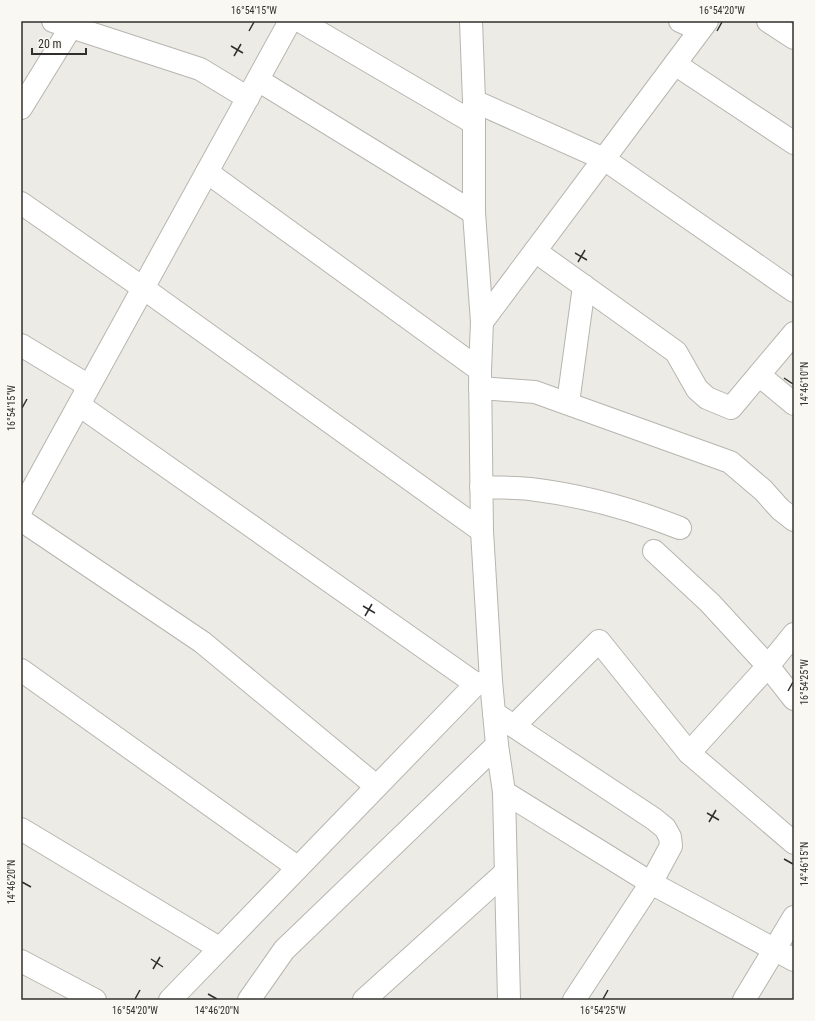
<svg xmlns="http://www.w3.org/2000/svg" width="815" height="1021" font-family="'Roboto Condensed',sans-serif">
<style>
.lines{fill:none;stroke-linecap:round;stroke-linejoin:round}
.minor-casing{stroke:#b6b5af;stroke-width:24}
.minor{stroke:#fff;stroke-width:22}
.ticks{fill:none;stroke:#302f2d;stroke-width:1.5}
.neatline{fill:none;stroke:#302f2d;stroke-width:1.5}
.ticks-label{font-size:10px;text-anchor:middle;fill:#302f2d}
</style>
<rect width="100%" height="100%" fill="#edebe5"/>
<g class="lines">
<!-- minor casing -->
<g class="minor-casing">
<g id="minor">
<polyline points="53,21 200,69 248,98"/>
<polyline points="300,21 474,123"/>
<polyline points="471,21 474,101 474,213 482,322 480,370 482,531 491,681 497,745 504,792 509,1000"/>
<polyline points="680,21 700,30"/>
<polyline points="768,21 794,38"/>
<polyline points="675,64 794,143"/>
<polyline points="258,80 474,213"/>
<polyline points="474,101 604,159 794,291"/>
<polyline points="21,108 71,27"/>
<polyline points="207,172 480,370"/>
<polyline points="21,203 143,288 482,531"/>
<polyline points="535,251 676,352 697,389 707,398 731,408 794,333"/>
<polyline points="482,322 707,21"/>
<polyline points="21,345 89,386"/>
<polyline points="759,375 794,404"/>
<polyline points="480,388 535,392 730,462 763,490 780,509 794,520"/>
<polyline points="568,403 584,286"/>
<polyline points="79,405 476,684 491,681"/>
<path d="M 481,487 C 497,488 514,487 530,489 C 581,495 632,509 680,528"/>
<polyline points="21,510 290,21"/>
<polyline points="21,520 202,642 376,786"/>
<polyline points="654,551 710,603 768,666 794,699"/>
<polyline points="21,670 297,867"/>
<polyline points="494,713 654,819 665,828 670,837 671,846 651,883 574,1000"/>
<polyline points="514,726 599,641 689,753 794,843"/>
<polyline points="689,753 768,666 794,634"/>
<polyline points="504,792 651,883 794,960"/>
<polyline points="21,829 219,948"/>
<polyline points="21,961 95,1000"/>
<polyline points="170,1000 476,684"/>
<polyline points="249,1000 284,950 497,745"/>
<polyline points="364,1000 506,872"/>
<polyline points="744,1000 794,917"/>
</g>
</g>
<!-- minor -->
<use href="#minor" class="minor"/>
</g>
<!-- ticks -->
<path class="ticks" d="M 249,31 L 254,22M 717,31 L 722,22M 231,46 L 243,53M 234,56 L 241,44M 575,253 L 587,260M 578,262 L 585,250M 784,378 L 793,384M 22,408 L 27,399M 363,606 L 375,613M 365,616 L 372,604M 788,691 L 793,682M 707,813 L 719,820M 709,822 L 716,810M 784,859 L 793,864M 22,882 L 31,887M 151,959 L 163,967M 153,969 L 160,957M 208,994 L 217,999M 135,999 L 140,990M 603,999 L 608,990"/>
<!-- border -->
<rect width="815" height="1021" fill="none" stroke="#faf8f2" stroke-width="44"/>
<!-- scale -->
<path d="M32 48v6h54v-6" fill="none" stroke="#302f2d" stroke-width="2"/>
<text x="38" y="48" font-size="12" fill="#302f2d" stroke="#faf8f2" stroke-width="3" paint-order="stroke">20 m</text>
<rect x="22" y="22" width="771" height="977" class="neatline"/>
<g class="ticks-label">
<text x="254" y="14">16°54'15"W</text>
<text x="722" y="14">16°54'20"W</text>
<text transform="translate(804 384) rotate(-90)" y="4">14°46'10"N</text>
<text transform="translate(11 408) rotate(-90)" y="4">16°54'15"W</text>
<text transform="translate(804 682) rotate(-90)" y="4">16°54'25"W</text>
<text transform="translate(804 864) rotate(-90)" y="4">14°46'15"N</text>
<text transform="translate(11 882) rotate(-90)" y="4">14°46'20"N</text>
<text x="135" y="1014">16°54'20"W</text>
<text x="217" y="1014">14°46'20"N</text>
<text x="603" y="1014">16°54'25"W</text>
</g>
</svg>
